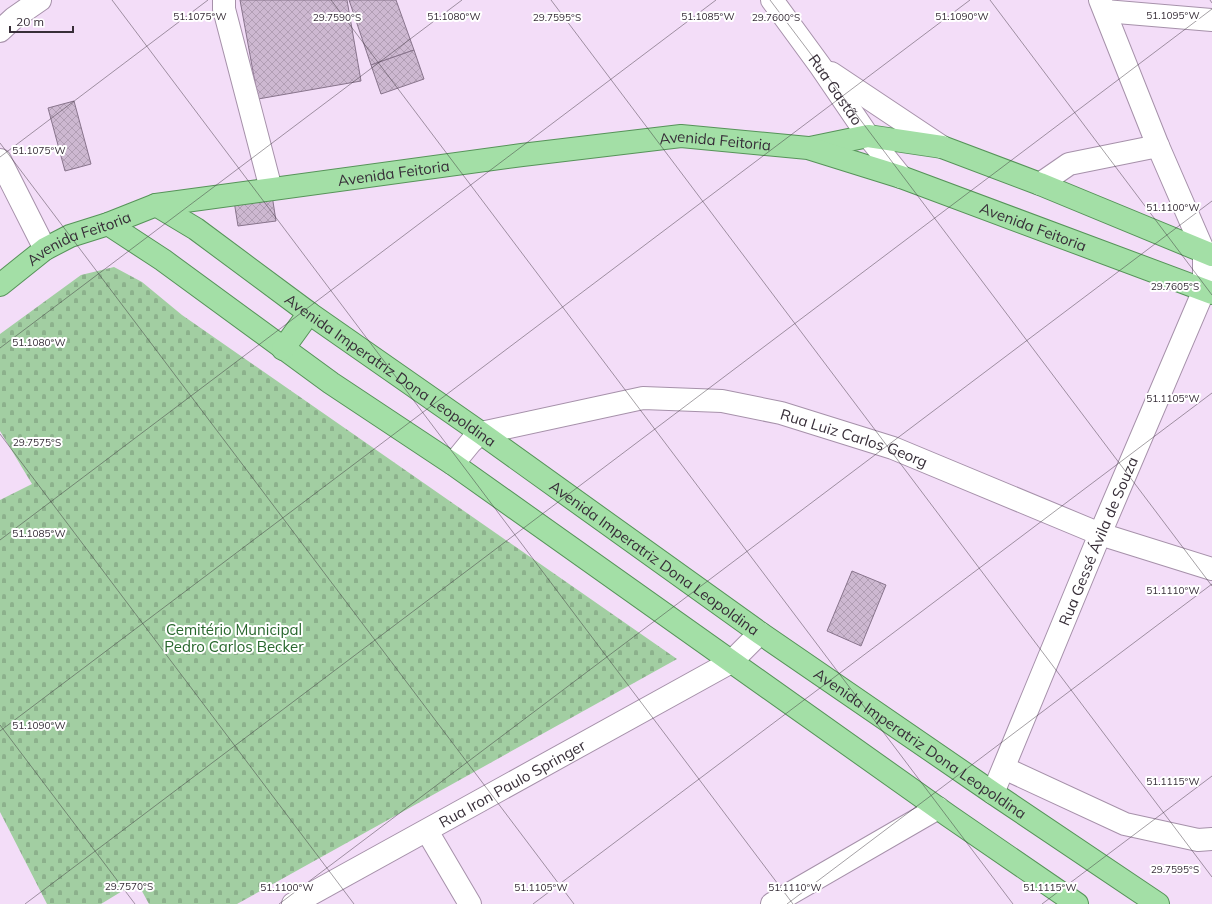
<svg xmlns="http://www.w3.org/2000/svg" width="1212" height="904" font-family="Mulish,sans-serif">
<style>
.cemetery{fill:url(#cemetery-stones)}
.building{fill:url(#building-cross-hatch);stroke:#88748c}
.lines{fill:none;stroke-linecap:round;stroke-linejoin:round}
.minor-casing{stroke:#a691aa;stroke-width:24}
.major-casing{stroke:#569359;stroke-width:24}
.minor{stroke:#fff;stroke-width:22}
.major{stroke:#a3dfa6;stroke-width:22}
.ticks{fill:none;stroke:#372e38;stroke-width:1;stroke-opacity:0.45}
.labels{text-anchor:middle;dominant-baseline:central;stroke-width:4;stroke-linejoin:round;paint-order:stroke}
.street-label{font-size:15px;fill:#372e38;stroke:#fff}
.park-label{font-size:15px;fill:#28672d;stroke:#fff}
.ticks-label{font-size:10px;text-anchor:middle;fill:#372e38;stroke:#fff;stroke-width:4;stroke-linejoin:round;paint-order:stroke}
</style>
<defs>
<pattern id="cemetery-stones" width="16" height="16" patternUnits="userSpaceOnUse"><rect width="16" height="16" fill="#a2cea2"/><path d="M2 7V4a2 2 0 0 1 4 0v3zM10 15v-3a2 2 0 0 1 4 0v3z" fill="#8cb18c"/></pattern>
<pattern id="building-cross-hatch" width="8" height="8" patternUnits="userSpaceOnUse"><rect width="8" height="8" fill="#cdb8d1"/><path d="M0 0l8 8M0 8l8-8" fill="none" stroke="#b19eb4"/></pattern>
</defs>
<rect width="100%" height="100%" fill="#f3ddf8"/>
<!-- cemetery -->
<polygon class="cemetery" points="114,267 142,282 182,315 677,659 237,904 149,904 137,882 101,904 47,904 0,812 0,500 32,484 0,431 0,334 81,275"/>
<!-- building -->
<g class="building">
<polygon points="240,0 347,0 361,81 258,99"/>
<polygon points="349,0 396,0 414,50 371,65"/>
<polygon points="414,50 424,79 381,94 371,65"/>
<polygon points="74,101 91,164 65,171 48,108"/>
<polygon points="272,195 276,221 238,226 234,201"/>
<polygon points="852,571 886,585 861,646 827,631"/>
</g>
<g class="lines">
<!-- minor casing -->
<g class="minor-casing">
<g id="minor">
<polyline points="224,0 224,9 271,189"/>
<path id="s1" d="M 772,0 L 821,67 L 868,136 L 901,177"/>
<polyline points="1105,11 1212,20"/>
<polyline points="0,31 14,18 40,0"/>
<polyline points="831,73 942,147"/>
<polyline points="0,160 45,249"/>
<polyline points="1040,184 1069,164 1158,146"/>
<path id="s2" d="M 453,464 L 471,442 L 481,433 L 643,398 L 722,401 L 781,413 L 893,448 L 1100,534 L 1212,569"/>
<polyline points="1004,768 1125,824 1198,840 1212,839"/>
<path id="s3" d="M 993,793 L 1100,534 L 1204,290 L 1204,252 L 1158,146 L 1100,0"/>
<polyline points="427,831 470,904"/>
<path id="s4" d="M 293,904 L 731,662 L 760,633"/>
<polyline points="772,904 938,808"/>
</g>
</g>
<!-- major casing -->
<g class="major-casing">
<g id="major">
<polyline points="810,148 868,136 942,147 1040,184 1212,255"/>
<path id="s5" d="M 156,205 L 196,229 L 309,313 L 481,433 L 760,633 L 993,793 L 1158,904"/>
<polyline points="108,224 163,260 331,383 453,464 949,816 1077,904"/>
<path id="s6" d="M 0,285 L 45,249 L 70,236 L 108,224 L 156,205 L 522,155 L 681,136 L 808,148 L 901,177 L 1212,293"/>
<polyline points="283,349 309,313"/>
</g>
</g>
<!-- minor -->
<use href="#minor" class="minor"/>
<!-- major -->
<use href="#major" class="major"/>
</g>
<!-- ticks -->
<path class="ticks" d="M 112,0 L 793,904M 331,0 L 1013,904M 551,0 L 1212,877M 770,0 L 1212,586M 990,0 L 1212,295M 1210,0 L 1212,3M 0,143 L 574,904M 0,157 L 208,0M 0,348 L 462,0M 0,434 L 354,904M 0,540 L 716,0M 0,725 L 135,904M 0,731 L 970,0M 25,904 L 1212,9M 279,904 L 1212,201M 533,904 L 1212,393M 787,904 L 1212,584M 1042,904 L 1212,776"/>
<g class="labels">
<!-- street labels -->
<g class="street-label">
<text stroke="none"><textPath href="#s1" startOffset="110">Rua Gastão</textPath></text>
<text stroke="none"><textPath href="#s6" startOffset="741">Avenida Feitoria</textPath></text>
<text stroke="none"><textPath href="#s6" startOffset="417">Avenida Feitoria</textPath></text>
<text stroke="none"><textPath href="#s6" startOffset="1073">Avenida Feitoria</textPath></text>
<text stroke="none"><textPath href="#s6" startOffset="93">Avenida Feitoria</textPath></text>
<text stroke="none"><textPath href="#s5" startOffset="287">Avenida Imperatriz Dona Leopoldina</textPath></text>
<text stroke="none"><textPath href="#s2" startOffset="424">Rua Luiz Carlos Georg</textPath></text>
<text stroke="none"><textPath href="#s3" startOffset="273">Rua Gessé Ávila de Souza</textPath></text>
<text stroke="none"><textPath href="#s5" startOffset="611">Avenida Imperatriz Dona Leopoldina</textPath></text>
<text stroke="none"><textPath href="#s5" startOffset="935">Avenida Imperatriz Dona Leopoldina</textPath></text>
<text stroke="none"><textPath href="#s4" startOffset="250">Rua Iron Paulo Springer</textPath></text>
</g>
<!-- park labels -->
<g class="park-label">
<text x="234" y="629">Cemitério Municipal<tspan x="234" dy="17">Pedro Carlos Becker</tspan></text>
</g>
</g>
<g class="ticks-label">
<text x="1173" y="19">51.1095°W</text>
<text x="454" y="20">51.1080°W</text>
<text x="200" y="20">51.1075°W</text>
<text x="708" y="20">51.1085°W</text>
<text x="962" y="20">51.1090°W</text>
<text x="337" y="21">29.7590°S</text>
<text x="557" y="21">29.7595°S</text>
<text x="776" y="21">29.7600°S</text>
<text x="39" y="154">51.1075°W</text>
<text x="1173" y="211">51.1100°W</text>
<text x="1175" y="290">29.7605°S</text>
<text x="39" y="346">51.1080°W</text>
<text x="1173" y="402">51.1105°W</text>
<text x="37" y="446">29.7575°S</text>
<text x="39" y="537">51.1085°W</text>
<text x="1173" y="594">51.1110°W</text>
<text x="39" y="729">51.1090°W</text>
<text x="1173" y="785">51.1115°W</text>
<text x="1175" y="873">29.7595°S</text>
<text x="129" y="890">29.7570°S</text>
<text x="287" y="891">51.1100°W</text>
<text x="541" y="891">51.1105°W</text>
<text x="795" y="891">51.1110°W</text>
<text x="1050" y="891">51.1115°W</text>
</g>
<!-- scale -->
<path d="M10 26v6h63v-6" fill="none" stroke="#372e38" stroke-width="2"/>
<text x="16" y="26" font-size="12" fill="#372e38" stroke="#ffffff" stroke-width="3" paint-order="stroke">20 m</text>
</svg>
